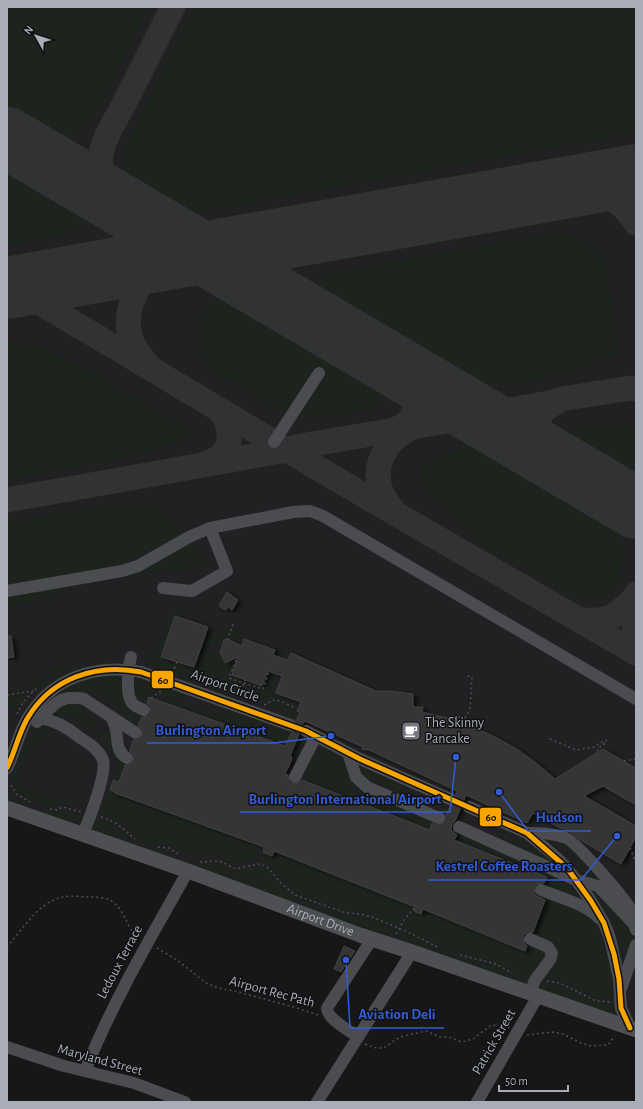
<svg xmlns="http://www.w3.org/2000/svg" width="643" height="1109" font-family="'Alegreya Sans',sans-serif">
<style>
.built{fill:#212123}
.green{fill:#1d241e}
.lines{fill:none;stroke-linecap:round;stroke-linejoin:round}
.taxiway{stroke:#313233;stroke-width:25}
.runway{stroke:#313233;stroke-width:62}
.building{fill:#353536;stroke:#3f4043;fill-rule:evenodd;filter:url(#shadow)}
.minor-tunnel{stroke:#343537;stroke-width:12;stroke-dasharray:12 6;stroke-linecap:butt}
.path{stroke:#4d4e52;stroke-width:1.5;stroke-dasharray:2 3;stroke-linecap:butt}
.minor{stroke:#4b4c50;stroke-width:12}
.major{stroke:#4d4f52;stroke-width:15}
.bus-1-casing{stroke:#111113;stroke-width:8}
.bus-1{stroke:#f7a600;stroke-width:5}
.labels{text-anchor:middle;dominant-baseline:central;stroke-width:3;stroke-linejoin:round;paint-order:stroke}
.street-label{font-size:14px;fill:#a8adb8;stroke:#111113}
.poi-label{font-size:14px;fill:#a8adb8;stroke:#111113;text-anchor:start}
.leader{fill:none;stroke:#325cd3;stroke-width:1.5}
.callout-dot{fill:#325cd3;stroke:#111113;stroke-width:1.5}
.callout-label{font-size:15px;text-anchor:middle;font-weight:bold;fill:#325cd3;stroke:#111113;stroke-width:3;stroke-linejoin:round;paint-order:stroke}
.line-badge{stroke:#111113;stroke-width:1.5}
.pale-badge-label{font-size:11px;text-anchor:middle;font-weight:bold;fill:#111}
</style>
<defs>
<filter id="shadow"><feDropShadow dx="4" dy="2" stdDeviation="2" flood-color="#0009"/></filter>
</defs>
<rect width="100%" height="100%" fill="#171717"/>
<!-- built -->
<polygon class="built" points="7,7 636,7 636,1021 526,985 7,801"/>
<!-- green -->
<g class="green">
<path d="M 7,7 L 149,7 C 137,36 122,64 107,92 C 100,104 94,118 85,128 C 79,135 70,140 61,139 C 46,138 21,119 7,111 Z"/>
<path d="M 196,7 L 636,7 L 636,133 L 190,214 C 178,213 169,207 159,201 C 136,186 115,178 125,146 Z"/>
<polygon points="7,167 52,195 47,204 51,206 56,197 91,218 91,222 67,234 7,246"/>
<path d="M 560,232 C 580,236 596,245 606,264 L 619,347 L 618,352 L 572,374 L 511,385 L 480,384 L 451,372 L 336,306 L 316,292 L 325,274 L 328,273 L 551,233 Z"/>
<path d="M 223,294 L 363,377 L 383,397 C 368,417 318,418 294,419 L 316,381 L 324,385 L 327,382 L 320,377 L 322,371 L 318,368 L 289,413 L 285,414 C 270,404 254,395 238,385 C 232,381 223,378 217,373 C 214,369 211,365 208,361 C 191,335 203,312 223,294 Z"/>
<path d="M 7,341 C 49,344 84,368 119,389 C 143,403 167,417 190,433 L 188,436 L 162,448 L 132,456 L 107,462 L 7,480 Z"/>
<polygon points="589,422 634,426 636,431 636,479 621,472 589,453 571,435 570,432 572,430"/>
<path d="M 466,445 L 498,457 L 602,516 C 624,534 629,550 618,576 L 626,580 C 611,597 601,603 578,600 L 470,538 L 473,531 L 460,522 L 425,488 L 420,481 L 419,474 L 420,470 L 425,464 Z"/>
<polygon points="121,503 155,505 185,534 134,564 7,588 7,521"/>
<polygon points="192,542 205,560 208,566 170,573 167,569 53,591 53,598 7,607 7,595 109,577"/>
<polygon points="179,609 182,610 180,618 175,617 161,656 175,661 170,673 144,663 153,652 156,652 171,612 176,614"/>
<polygon points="228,626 231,627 226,640 224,641 222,648 203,642 208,627 225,633"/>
<polygon points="233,628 244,631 241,639 244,641 239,654 236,644 229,639"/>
<polygon points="272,647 283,651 285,655 273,693 295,703 293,705 276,699 270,699 262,704 257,704 240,698 245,685 263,691 276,657 273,655 275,650 271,649"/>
<polygon points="201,648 234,659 227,678 242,683 237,697 174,674 179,662 194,667"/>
<path d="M 109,658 C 95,661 80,664 67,670 C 47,678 30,694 7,693 L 7,692 L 32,687 L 31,680 L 45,677 L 44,669 Z"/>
<path d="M 105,662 L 122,662 C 92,664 64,671 41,692 L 35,692 C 60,676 76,668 105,662 Z"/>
<path d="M 120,675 C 132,689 115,711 142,715 L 137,729 L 135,727 L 133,718 L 115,706 L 116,705 L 111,702 L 110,703 C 90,692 80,687 57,696 L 56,694 C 69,687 83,679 98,676 C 105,675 113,676 120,675 Z"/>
<polygon points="136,678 139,678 165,687 150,698 149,697 146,705 142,704 134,698 134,683"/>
<polygon points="169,688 182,693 179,701 219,715 222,708 283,729 282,731 295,736 297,734 305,737 305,741 288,775 280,772 281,770 286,773 292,759 291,758 291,756 287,754 281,744 154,699"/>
<polygon points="29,693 21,701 17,710 7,707 8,700 7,697"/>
<polygon points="276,702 285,705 302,715 299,721 285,716 280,709 268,705"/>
<path d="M 70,703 C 86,706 86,715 98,723 L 96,727 L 95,727 L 94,728 L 97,733 L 107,731 L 109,732 L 116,754 L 125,763 L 119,782 L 113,781 L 110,790 L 115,792 L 115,793 L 264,847 C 260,861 249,862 236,866 L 219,857 L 204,858 L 191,857 L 167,845 L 144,843 L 115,819 L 94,813 L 97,806 L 103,808 C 107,796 114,782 115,770 C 118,741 85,727 65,714 L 59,722 L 51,716 L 55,710 Z"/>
<polygon points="45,722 49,724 27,756 17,776 23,781 21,786 78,807 77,808 60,804 53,808 35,802 17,792 11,778 29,740"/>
<path d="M 326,749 C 334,752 342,759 347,765 C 352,773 350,782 358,788 L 433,821 L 430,830 L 303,781 C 308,769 312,750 326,749 Z"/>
<polygon points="358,766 426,798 424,804 361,775"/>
<polygon points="10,790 16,798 37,809 53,812 66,811 85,816 82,824 75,825 18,805 11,799"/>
<polygon points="93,817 109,823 141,848 164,852 182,861 192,864 207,865 216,863 232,872 238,872 254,867 260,867 267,870 282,887 299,899 346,915 374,919 394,928 396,929 393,937 141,848 90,829"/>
<polygon points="498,830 537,850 549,859 548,861 534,854 534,853 496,835"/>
<polygon points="453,831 553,875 571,887 582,898 579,901 542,887 546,877 452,839 453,838 455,838 457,835"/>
<path d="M 554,840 L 560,841 L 570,847 L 579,856 L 589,871 L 595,874 L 604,884 L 592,881 C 589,871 563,846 554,840 Z"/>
<polygon points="274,851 413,906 398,925 363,913 346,912 296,894 282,882 264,859 265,853"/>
<path d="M 590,887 L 592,887 C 606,910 616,932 623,957 L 624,961 L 626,962 L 624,969 L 615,937 L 607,917 Z"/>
<path d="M 540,892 C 559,900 580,907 594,922 C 608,936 612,980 613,1000 L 595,998 L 558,981 L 545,979 C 547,974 552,971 555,967 C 566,950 546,939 532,933 L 544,904 L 548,905 L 549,901 L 542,897 L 540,902 L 536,901 Z"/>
<path d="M 599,893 L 630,927 L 634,941 L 626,958 C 618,932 612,916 599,893 Z"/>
<path d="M 423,909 L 525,951 L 528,944 C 536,948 543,950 546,959 L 531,978 L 520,976 L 492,962 L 448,950 L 402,928 L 414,911 L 421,913 Z"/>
<polygon points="399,931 413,935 441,950 502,969 515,977 530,981 526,985 396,938"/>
<path d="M 540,983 C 559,981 573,994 591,1000 C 598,1003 605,1003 613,1004 L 618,1015 L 538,989 Z"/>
</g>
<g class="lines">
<!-- taxiway -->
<g class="taxiway">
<path d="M 566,187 C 600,192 617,193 636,223"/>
<path d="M 114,201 C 107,188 99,170 101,155 C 104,136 116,120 125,102 C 141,71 157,39 173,7"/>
<path d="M 7,284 C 101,338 194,395 287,450 C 403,519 520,585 636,653"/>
<path d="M 148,365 C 142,358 136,350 132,342 C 122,317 134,285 155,269 C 161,265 168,261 174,258"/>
<polyline points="473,411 488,414 554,402"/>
<path d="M 393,430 C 399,428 405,425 409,420 C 417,411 418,393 411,382 C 407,376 400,370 394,365"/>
<polyline points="546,455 539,443 536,432 538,421 542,413 548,407 561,399 631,388 636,389"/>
<path d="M 205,464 C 233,455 235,432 220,410"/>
<polyline points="615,498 616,496 636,519"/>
<polyline points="7,500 287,450 295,447 488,414"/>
<path d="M 394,512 C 391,507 386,501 383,496 C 370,468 385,440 411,428"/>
<polyline points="636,594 632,615 636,635"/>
<path d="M 578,619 C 603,623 613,619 631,601"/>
</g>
<!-- runway -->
<g class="runway">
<polyline points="7,138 636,508"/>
<polyline points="7,288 636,175"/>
</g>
</g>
<!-- building -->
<g class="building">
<polygon points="227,592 238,600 232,610 228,607 226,610 219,606"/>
<polygon points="175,616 208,627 194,667 161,657"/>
<polygon points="7,636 11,636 14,657 7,658"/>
<path d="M 228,639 L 242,646 L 244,639 L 275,650 L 273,655 L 288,660 L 291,653 L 376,691 L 390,691 L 413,694 L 413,707 L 423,707 L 422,712 L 456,720 L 458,716 L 465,718 L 465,723 L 497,738 L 517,749 L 535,762 L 555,779 L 603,749 L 636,768 L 636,805 L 603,786 L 584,796 L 636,826 L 636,837 L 621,864 L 582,841 L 570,832 L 560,828 L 533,813 L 527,823 L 466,795 L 455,821 L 452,824 L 451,830 L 457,835 L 454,840 L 547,877 L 544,883 L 537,884 L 534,888 L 535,895 L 545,900 L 533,932 L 526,933 L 523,936 L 524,943 L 527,946 L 525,951 L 423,909 L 421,914 L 414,911 L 415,907 L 274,851 L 272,856 L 263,852 L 264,847 L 115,793 L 115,792 L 110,790 L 113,780 L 119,782 L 125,765 L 129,765 L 133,762 L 134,756 L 130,751 L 133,740 L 139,740 L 142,737 L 143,730 L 138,726 L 142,717 L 148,716 L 151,713 L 150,706 L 147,703 L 149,697 L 285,746 L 292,732 L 295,730 L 297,727 L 296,721 L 300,713 L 297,711 L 301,702 L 276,693 L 282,676 L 268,671 L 262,686 L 232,675 L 238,657 L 225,663 L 220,652 L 224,640 ZM 305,721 L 363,747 L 362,749 L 369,750 L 457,791 L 456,794 L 457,798 L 457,802 L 455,805 L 450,806 L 446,816 L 446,821 L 442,826 L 432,823 L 430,830 L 302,780 L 296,784 L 291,783 L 289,781 L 288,775 L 285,774 L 292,759 L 291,758 L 292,757 L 290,756 L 299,734 L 299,728 Z"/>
<polygon points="344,946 355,951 341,972 334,969"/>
</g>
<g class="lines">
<!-- minor-tunnel -->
<g class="minor-tunnel">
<polyline points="290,725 306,731"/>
<polyline points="450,799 469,807"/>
<polyline points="439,818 459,827"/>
</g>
<!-- path -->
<g class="path">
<polyline points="227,640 234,622"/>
<polyline points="236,660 229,678 263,689 269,672"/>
<polyline points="172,673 177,662"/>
<polyline points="7,695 33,691"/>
<polyline points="239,695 245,680"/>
<polyline points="151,698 161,691"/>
<polyline points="264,705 273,700 281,701 295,708"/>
<path d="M 17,714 C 21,704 29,694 38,688"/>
<polyline points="465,718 470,709 472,677 467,676"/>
<polyline points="550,739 576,750 594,747 606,740 607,742 597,749 598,752"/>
<polyline points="624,761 636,759"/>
<polyline points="11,785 16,794 30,802"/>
<polyline points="50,809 57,810 63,807 81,812"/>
<path d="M 101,817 C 115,821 124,829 135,839"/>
<polyline points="158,847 169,848 178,854"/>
<polyline points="630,848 636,863"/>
<polyline points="200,862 217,861 222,862 236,869 258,864 266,866 281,883 295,895 346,913 361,914 375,918 414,935 439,948"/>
<polyline points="396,934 404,920 415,907"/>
<path d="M 7,947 C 23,929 38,902 63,897 C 71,895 80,897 88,897 C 96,897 108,897 114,903 C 125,912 127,928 138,938"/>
<polyline points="157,948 177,960 206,983 218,988 239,992 297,1008 318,1015"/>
<polyline points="460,955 496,964 512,973"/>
<polyline points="547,981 560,983 596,1001 611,1002"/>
<polyline points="527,1035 553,1032 563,1034 581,1043 591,1046 608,1045 615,1036"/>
<path d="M 365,1044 C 389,1055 386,1041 404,1036 C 411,1034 419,1033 426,1031 L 440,1037 L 449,1037 L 462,1042 L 473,1039 L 490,1026 L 498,1025 L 509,1028"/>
</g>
<!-- minor -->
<g class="minor">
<polyline points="274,442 319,373"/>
<polyline points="163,588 192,591 227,571 210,528"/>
<polyline points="7,591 122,571 138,566 189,537 210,528 293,512 310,511 323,516 636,699"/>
<path d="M 131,657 C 128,668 125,696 133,704 C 136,707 140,708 144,710"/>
<path d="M 111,717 C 113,720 114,723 115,726 C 119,738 114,750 127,758"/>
<path d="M 40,718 C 54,720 68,728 79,737 C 88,743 99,749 103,760 C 107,774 89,820 83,834"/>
<path d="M 37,722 C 53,705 59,694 84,699 L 136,733"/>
<polyline points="306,731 360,759 450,799"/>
<polyline points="348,753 356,777 367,787 439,818"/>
<path d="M 7,768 C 15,752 18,735 27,719 C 51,678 96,663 141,672 L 290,725"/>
<polyline points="295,777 316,736"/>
<polyline points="469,807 527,833 556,857 567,868 576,880 591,901 604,923 610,938 619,979 621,1008 630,1028"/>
<polyline points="459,827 576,880 598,886 634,924 636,930"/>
<path d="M 527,833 C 540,833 553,833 566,838 C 576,842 627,900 632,912 C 633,914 633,918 634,921"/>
<path d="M 541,890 C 561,898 583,903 599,918"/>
<polyline points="621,989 636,945"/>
<polyline points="530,993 535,980 550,960 552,953 548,947 530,939"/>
<path d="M 358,1037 C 350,1031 326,1018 327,1008 L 372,939"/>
<polyline points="7,1047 64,1066 134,1083 185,1102"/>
<path d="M 85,1071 C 113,1001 151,937 188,871"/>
<polyline points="317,1102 412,952"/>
<polyline points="477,1102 538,996"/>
</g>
<!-- major -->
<path class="major" id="s1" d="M 7,808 L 188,871 L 360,935 L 412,952 L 636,1030"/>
<!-- bus-1 casing -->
<g class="bus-1-casing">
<path id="bus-1" d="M 7,768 C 15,752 18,735 27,719 C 51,678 96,663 141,672 L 306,731 L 360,759 L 527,833 L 567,868 L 591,901 L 604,923 L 614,954 L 619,979 L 621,1008 L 630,1028"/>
</g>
<!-- bus-1 -->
<use href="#bus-1" class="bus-1"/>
</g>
<!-- icons -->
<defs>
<g id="cafe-square" transform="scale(1)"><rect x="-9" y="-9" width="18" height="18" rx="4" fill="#757880" stroke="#111113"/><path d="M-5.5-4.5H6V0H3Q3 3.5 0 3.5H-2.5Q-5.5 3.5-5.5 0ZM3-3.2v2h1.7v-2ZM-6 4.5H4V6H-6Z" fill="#fff"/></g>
</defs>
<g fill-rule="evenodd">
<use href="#cafe-square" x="411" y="731"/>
</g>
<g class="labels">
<!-- street labels -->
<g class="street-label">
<text transform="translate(225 686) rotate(20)">Airport Circle</text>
<text stroke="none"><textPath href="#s1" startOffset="333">Airport Drive</textPath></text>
<text transform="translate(120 962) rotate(-62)">Ledoux Terrace</text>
<text transform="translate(272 992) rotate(15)">Airport Rec Path</text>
<text transform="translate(494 1042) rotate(-60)">Patrick Street</text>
<text transform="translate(100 1060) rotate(15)">Maryland Street</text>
</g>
<!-- poi labels -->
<g class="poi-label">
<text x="425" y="723">The Skinny<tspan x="425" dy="16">Pancake</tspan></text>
</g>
</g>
<!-- callouts -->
<path class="leader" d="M331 736L274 743H147M456 757L450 812H240M499 792L528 831H591M617 836L581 880H428M346 960L350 1028H444"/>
<g class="callout-dot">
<circle cx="331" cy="736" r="4"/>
<circle cx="456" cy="757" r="4"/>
<circle cx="499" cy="792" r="4"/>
<circle cx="617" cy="836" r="4"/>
<circle cx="346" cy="960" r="4"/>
</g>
<g class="callout-label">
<text x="211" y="735">Burlington Airport</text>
<text x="345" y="804">Burlington International Airport</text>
<text x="559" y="822">Hudson</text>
<text x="504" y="871">Kestrel Coffee Roasters</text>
<text x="397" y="1019">Aviation Deli</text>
</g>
<g class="line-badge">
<rect x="151" y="670" width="23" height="19" rx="4" fill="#f7a600"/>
<rect x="479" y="807" width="23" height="20" rx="4" fill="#f7a600"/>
</g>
<g class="pale-badge-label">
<text x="163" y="684">60</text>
<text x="491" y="821">60</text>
</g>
<!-- border -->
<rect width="643" height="1109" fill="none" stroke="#a8adb8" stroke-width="16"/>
<!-- north arrow -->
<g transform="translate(36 36) rotate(309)" stroke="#111113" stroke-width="3" paint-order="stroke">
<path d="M0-3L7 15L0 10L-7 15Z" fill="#a8adb8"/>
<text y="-6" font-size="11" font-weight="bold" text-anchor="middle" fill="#a8adb8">N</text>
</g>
<!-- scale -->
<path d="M499 1085v6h69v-6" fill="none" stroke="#a8adb8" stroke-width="2"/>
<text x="505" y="1085" font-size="12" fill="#a8adb8" stroke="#111113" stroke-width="3" paint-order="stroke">50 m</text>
</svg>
